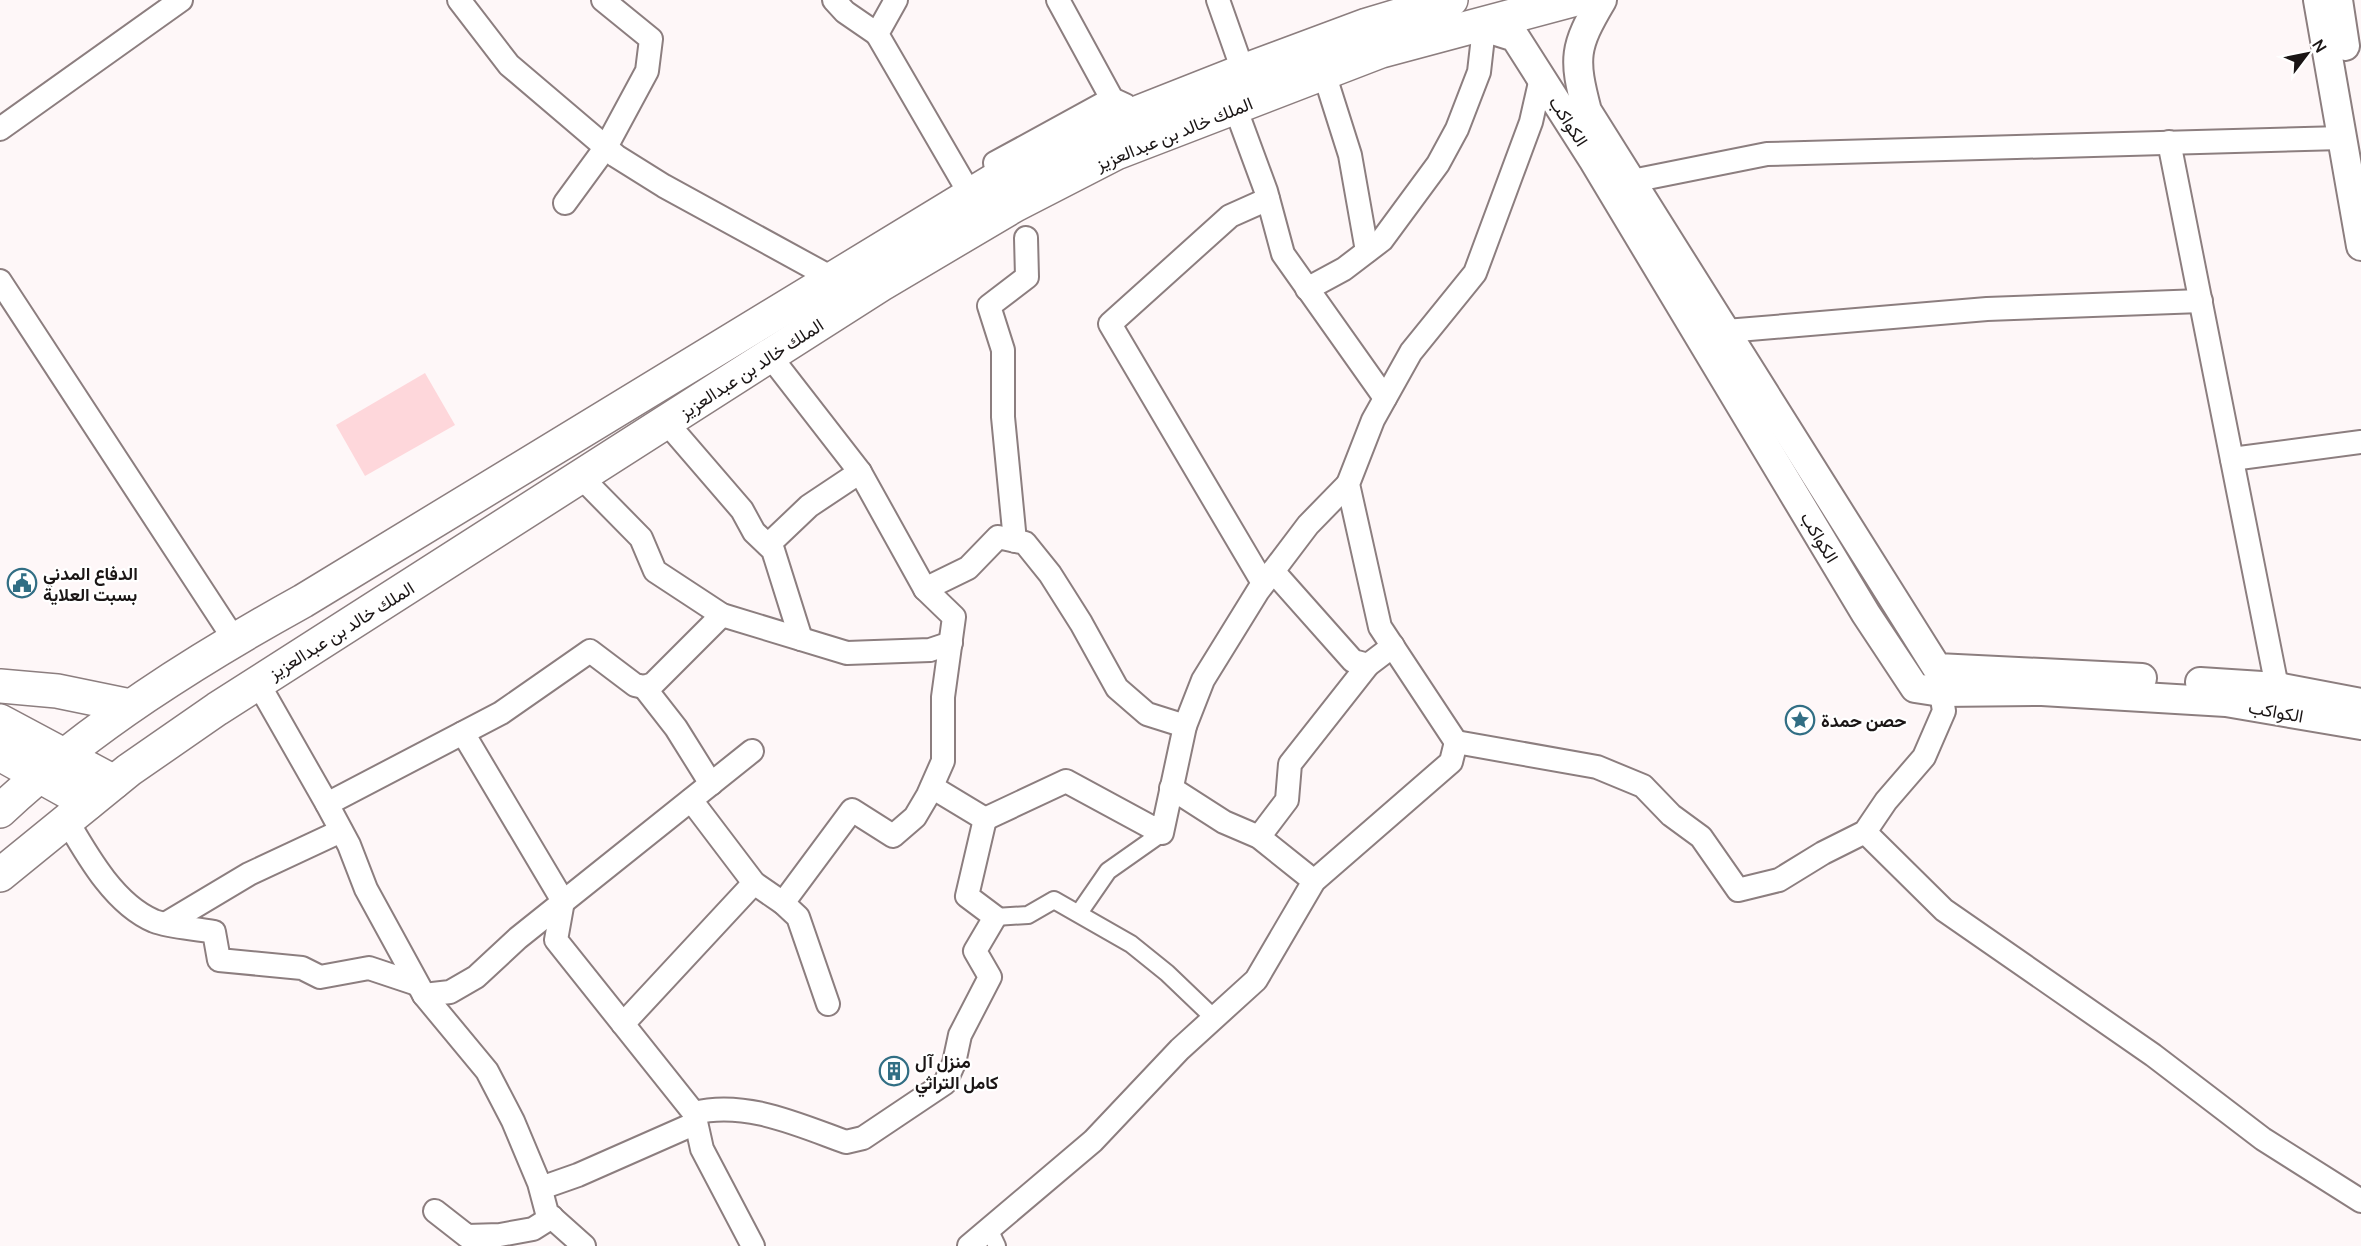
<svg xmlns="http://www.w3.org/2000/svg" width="2361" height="1246" font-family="Manrope,Vazirmatn,sans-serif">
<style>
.green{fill:#fed7db}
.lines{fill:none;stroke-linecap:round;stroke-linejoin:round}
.pedestrian-casing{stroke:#8c7e7f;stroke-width:20}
.minor-casing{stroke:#8c7e7f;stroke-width:26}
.tertiary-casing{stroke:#8c7e7f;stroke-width:32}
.secondary-casing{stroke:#8c7e7f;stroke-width:36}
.trunk-casing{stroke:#8c7e7f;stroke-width:36}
.pedestrian{stroke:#fff;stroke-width:16}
.minor{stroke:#fff;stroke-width:22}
.tertiary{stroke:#fff;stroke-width:28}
.secondary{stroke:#fff;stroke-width:33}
.trunk{stroke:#fff;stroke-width:33}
.labels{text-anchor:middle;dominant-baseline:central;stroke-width:4.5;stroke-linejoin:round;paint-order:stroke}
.street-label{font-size:18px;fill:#1a1515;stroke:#fff}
.poi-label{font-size:18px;font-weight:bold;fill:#1a1515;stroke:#fff;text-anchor:start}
</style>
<rect width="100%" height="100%" fill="#fef7f8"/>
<!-- green -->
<polygon class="green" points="425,373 455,425 365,476 336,425"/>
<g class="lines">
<!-- pedestrian casing -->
<g class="pedestrian-casing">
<g id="pedestrian">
<polyline points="1079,913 1108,871 1162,833"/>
<polyline points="995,917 1028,915 1054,900 1131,944 1167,973 1213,1017"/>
<polyline points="989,1229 997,1246"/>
</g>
</g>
<!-- minor casing -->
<g class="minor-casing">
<g id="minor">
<polyline points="459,0 509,65 616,156 664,186 832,278"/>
<polyline points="834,0 845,12 877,34"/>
<polyline points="896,0 877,34 963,182"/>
<polyline points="1058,0 1112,99 1125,105"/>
<polyline points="1218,0 1243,71"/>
<polyline points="1324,73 1350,155 1367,251"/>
<polyline points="1235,107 1266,191 1283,254 1385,398"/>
<polyline points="0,129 181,0"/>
<polyline points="2169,142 2277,687"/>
<polyline points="995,163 1112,99"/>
<polyline points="1632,181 1767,154 2342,138"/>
<polyline points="565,203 606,147 647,71 651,39 603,0"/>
<polyline points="0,281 234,639"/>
<polyline points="1307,289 1344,269 1382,240 1438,164 1457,129 1479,72 1484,28"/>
<polyline points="1726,331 1987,309 2201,301"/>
<polyline points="770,356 860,472 925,589 954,617 943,697 943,761 928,795 915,817 893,836 852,810 783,903"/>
<polyline points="667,423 742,510 754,532 773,550 801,639"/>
<polyline points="2232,459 2361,442"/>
<polyline points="582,478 641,538 655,571 722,615 847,653 930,650 951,643"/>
<polyline points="1015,541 1003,417 1003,350 989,306 1027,277 1026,238"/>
<polyline points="768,545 809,506 860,472"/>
<polyline points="1273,571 1353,661 1368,665"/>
<polyline points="1263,583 1110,324 1230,216 1268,199"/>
<polyline points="925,589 968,568 998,537 1025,543 1050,574 1081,623 1117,688 1147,714 1185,726"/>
<polyline points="258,683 327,804 349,845 366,889 424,995 487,1071 513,1121 539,1183 547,1213 584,1246"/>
<polyline points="644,687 676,728 711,784"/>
<polyline points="463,733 563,901 556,940 694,1113 702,1149 753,1246"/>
<polyline points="1456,742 1597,767 1643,786 1671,815 1701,837 1738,890 1779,880 1823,853 1865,832 1886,801 1924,757 1944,711 1938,675"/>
<polyline points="932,787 985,819"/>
<polyline points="1171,788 1224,822 1259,837 1314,881"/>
<polyline points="691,800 754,883 783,903 798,917 828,1004"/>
<polyline points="327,804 501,713 590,651 635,685 644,687 653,684 722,615"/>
<path d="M 66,819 C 87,855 114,904 154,921 C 172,928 196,928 214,932 L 219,960 L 302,968 L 320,977 L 369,968 L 417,984"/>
<polyline points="985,819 1066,781 1162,833 1185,726 1203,680 1258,591 1308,525 1348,484"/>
<polyline points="1865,832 1944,910 2153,1055 2263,1139 2361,1201"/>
<polyline points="1259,837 1287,800 1290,764 1368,665 1393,646"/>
<polyline points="167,923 249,874 341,831"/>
<polyline points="424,995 450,992 476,977 518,938 752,751"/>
<polyline points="623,1024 754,883"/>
<path d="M 694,1113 C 745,1100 799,1125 846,1142 L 863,1138 L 945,1083 L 954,1063 L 960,1035 L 990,977 L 975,951 L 995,917 L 967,896 L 985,819"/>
<polyline points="541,1188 578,1175 696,1123"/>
<polyline points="435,1211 467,1236 500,1235 533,1229 552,1217"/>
<polyline points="969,1246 1093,1141 1180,1049 1256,980 1314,881 1451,762 1456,742 1380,627 1348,484 1373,420 1411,352 1475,273 1531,122 1541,78"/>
</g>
</g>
<!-- tertiary casing -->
<g class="tertiary-casing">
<g id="tertiary">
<path d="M 1602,0 C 1574,47 1573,58 1587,111 L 1937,668 L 2142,678"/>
<polyline points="2318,0 2361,246"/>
<polyline points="2338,0 2345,46"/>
<polyline points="1477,25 1515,37 1594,161 1866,614 1915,688 1941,692 2042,691 2226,702 2361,725"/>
<polyline points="2200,682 2277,687 2361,703"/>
</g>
</g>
<!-- secondary casing -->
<g class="secondary-casing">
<g id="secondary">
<polyline points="0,721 114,782"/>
<polyline points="0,754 88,803"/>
</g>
</g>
<!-- trunk casing -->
<g class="trunk-casing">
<g id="trunk">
<polyline points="0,686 57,691 130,706"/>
<path d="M 0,811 C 88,728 198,659 303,601 L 998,178 L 1139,112 L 1243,71 L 1367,25 L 1451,0"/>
<polyline points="0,875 129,770 217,709 880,285 1015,205 1116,153 1381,51 1572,0"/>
</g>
</g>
<!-- pedestrian -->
<use href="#pedestrian" class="pedestrian"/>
<!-- minor -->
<use href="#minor" class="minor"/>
<!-- tertiary -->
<use href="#tertiary" class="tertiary"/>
<!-- secondary -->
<use href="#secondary" class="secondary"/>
<!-- trunk -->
<use href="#trunk" class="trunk"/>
</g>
<!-- icons -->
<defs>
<g id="civic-ring" transform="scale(1.5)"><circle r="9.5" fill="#fff" stroke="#316e84" stroke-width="1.5"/><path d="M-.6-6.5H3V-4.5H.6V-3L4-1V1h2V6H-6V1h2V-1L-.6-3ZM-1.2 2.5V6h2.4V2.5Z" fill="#316e84"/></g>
<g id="sight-ring" transform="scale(1.5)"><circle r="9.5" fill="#fff" stroke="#316e84" stroke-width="1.5"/><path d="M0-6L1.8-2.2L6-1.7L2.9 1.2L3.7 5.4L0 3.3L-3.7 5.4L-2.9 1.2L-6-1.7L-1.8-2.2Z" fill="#316e84"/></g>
<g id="building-ring" transform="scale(1.5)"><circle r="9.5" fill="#fff" stroke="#316e84" stroke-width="1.5"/><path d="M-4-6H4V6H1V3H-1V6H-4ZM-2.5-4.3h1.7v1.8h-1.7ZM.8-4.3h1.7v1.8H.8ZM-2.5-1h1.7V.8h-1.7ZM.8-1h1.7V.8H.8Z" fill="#316e84"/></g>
</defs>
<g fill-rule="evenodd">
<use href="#civic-ring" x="22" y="583"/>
<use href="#sight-ring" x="1800" y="720"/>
<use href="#building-ring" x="894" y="1071"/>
</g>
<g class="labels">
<!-- street labels -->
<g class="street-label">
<text transform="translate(1569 121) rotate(57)">الكواكب</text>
<text transform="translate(1174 133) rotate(-22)">الملك خالد بن عبدالعزيز</text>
<text transform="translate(751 368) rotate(-33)">الملك خالد بن عبدالعزيز</text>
<text transform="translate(1820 537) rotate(59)">الكواكب</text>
<text transform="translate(341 630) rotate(-32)">الملك خالد بن عبدالعزيز</text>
<text transform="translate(2276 711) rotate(10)">الكواكب</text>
</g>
<!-- poi labels -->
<g class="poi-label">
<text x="43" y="573">الدفاع المدني<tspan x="43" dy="21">بسبت العلاية</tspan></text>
<text x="1821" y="720">حصن حمدة</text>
<text x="915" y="1061">منزل آل<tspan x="915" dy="21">كامل التراثي</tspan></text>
</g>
</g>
<!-- north arrow -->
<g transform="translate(2307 54) rotate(58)" stroke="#ffffff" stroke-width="4.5" paint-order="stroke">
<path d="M0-4.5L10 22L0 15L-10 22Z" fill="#1a1515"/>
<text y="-9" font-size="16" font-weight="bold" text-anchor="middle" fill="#1a1515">N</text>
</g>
</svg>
